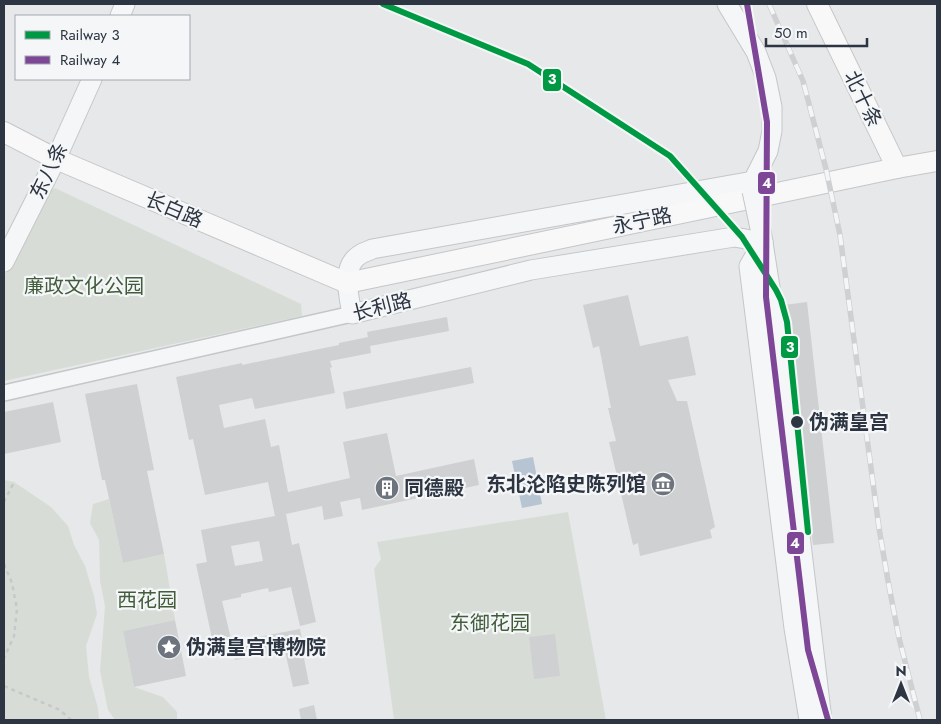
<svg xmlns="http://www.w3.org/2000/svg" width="941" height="724" font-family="Jost,'Noto Sans SC',sans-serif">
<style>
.green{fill:#d7ddd6}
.water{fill:#b7c4d2}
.building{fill:#ced0d2;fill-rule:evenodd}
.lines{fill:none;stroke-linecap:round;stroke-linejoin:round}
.minor-casing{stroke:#c4c6c8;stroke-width:18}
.tertiary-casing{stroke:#c4c6c8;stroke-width:21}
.secondary-casing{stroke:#c4c6c8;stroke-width:22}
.path{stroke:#c6c8ca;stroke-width:2.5;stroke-dasharray:4 4;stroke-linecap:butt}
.minor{stroke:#f5f6f7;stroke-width:15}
.tertiary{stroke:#f5f6f7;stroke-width:19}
.secondary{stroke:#f8f8f8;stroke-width:20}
.rail-casing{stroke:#ced0d2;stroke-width:5.5}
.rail{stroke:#f4f6f8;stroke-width:4;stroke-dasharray:11;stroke-linecap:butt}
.tertiary-bridge-casing{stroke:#c4c6c8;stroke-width:21;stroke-linecap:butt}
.tertiary-bridge{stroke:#f5f6f7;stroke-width:19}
.rail-1-casing{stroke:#f4f6f8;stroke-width:10}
.rail-2-casing{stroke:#f4f6f8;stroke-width:10}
.rail-1{stroke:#009943;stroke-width:6}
.rail-2{stroke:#7d4697;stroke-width:6}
.stop-dot{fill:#2d3542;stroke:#f4f6f8;stroke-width:2}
.labels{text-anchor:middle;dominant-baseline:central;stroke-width:4.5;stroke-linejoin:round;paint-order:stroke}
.street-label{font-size:20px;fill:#2d3542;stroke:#f4f6f8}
.park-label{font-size:20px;fill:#435d3c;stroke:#f4f6f8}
.stop-label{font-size:20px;font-weight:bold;fill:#2d3542;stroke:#f4f6f8;text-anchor:start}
.poi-label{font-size:20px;font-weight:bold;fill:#2d3542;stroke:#f4f6f8;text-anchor:start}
.line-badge{stroke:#f4f6f8;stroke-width:2}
.badge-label{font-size:14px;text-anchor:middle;font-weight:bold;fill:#fff}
</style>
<rect width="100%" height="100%" fill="#e6e8ea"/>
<!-- green -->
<g class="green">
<polygon points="55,188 301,304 302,316 4,381 4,276 45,193"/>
<polygon points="4,480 14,482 51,507 68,526 74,545 85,566 94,596 97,614 86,646 89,677 98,708 99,720 4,720"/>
<polygon points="109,499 123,563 164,554 175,620 123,631 134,687 163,697 177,712 177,720 115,720 108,710 100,671 105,606 100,581 99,540 90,523 93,504"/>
<polygon points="568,512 606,720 394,720 374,569 381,559 377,542"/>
</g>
<!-- water -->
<polygon class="water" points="533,457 542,504 522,508 512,461"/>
<!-- building -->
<g class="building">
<polygon points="628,295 640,346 688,336 696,375 668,380 677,401 687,401 715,527 710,530 712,538 640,556 638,543 633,545 609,442 616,441 608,408 611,408 599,346 593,348 583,305"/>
<polygon points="807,302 834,543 813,545 784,305"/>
<path d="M 447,317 L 449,331 L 370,346 L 371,353 L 330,361 L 332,367 L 330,368 L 335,393 L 255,409 L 252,398 L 219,405 L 224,428 L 265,419 L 271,447 L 279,445 L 288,492 L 350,478 L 343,442 L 387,433 L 396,476 L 474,459 L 479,485 L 362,510 L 360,498 L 340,502 L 343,516 L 324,520 L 322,506 L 286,514 L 292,545 L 299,543 L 316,622 L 300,626 L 291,587 L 269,592 L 268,588 L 241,594 L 241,597 L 222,601 L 231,639 L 213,643 L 196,564 L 207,562 L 201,530 L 275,516 L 268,482 L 205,495 L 193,439 L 189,440 L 176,377 L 242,363 L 242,365 L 339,345 L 339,343 L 368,337 L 367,332 ZM 259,541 L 263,561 L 235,566 L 231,546 Z"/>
<polygon points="471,367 474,383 346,409 343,392"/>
<polygon points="137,384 154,470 147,471 164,554 123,563 105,480 102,480 85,394"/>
<polygon points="53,402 61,442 4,454 4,412"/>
<polygon points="175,620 186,676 134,687 123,631"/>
<polygon points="300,629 304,648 302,648 309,684 293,687 285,651 235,660 231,642"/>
<polygon points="555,634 560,676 534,679 529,637"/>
<polygon points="314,705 317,720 301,720 299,709"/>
</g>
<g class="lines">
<!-- minor casing -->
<g class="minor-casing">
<polyline id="minor" points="4,393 352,314"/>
</g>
<!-- tertiary casing -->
<g class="tertiary-casing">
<g id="tertiary">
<polyline points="727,4 756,52 766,78 772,107 772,131 768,151 753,181 752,191"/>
<polyline points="120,16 125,4"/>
<path d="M 753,181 L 372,249 C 369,251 364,252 361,254 C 340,266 349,295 352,314 L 531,270 L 734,237 L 763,242"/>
<polyline points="761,230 772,300 822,720"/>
<polyline points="763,242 749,266 794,628 809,720"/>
<polyline points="4,262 56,159 92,79"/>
</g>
</g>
<!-- secondary casing -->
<g class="secondary-casing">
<g id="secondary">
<polyline points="817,4 897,168"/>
<polyline points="4,132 56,159 347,283 897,168 937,161"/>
</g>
</g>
<!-- path -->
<g class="path">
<polyline points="4,502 14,482"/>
<polyline points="4,564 12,583 17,609 14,636 4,658"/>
<polyline points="4,686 60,710 71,720"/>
</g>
<!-- minor -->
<use href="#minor" class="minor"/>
<!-- tertiary -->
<use href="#tertiary" class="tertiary"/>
<!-- secondary -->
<use href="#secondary" class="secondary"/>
<!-- rail casing -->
<g class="rail-casing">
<polyline id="rail" points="769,4 803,81 826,169 840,235 879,528 888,581 899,638 920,720"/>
</g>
<!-- rail -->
<use href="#rail" class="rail"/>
<!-- tertiary-bridge casing -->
<g class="tertiary-bridge-casing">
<polyline id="tertiary-bridge" points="752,191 760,228"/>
</g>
<!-- tertiary-bridge -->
<use href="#tertiary-bridge" class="tertiary-bridge"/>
<!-- rail-1 casing -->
<g class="rail-1-casing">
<polyline id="rail-1" points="383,4 528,64 670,156 742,237 776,290 781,300 787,322 808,532"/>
</g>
<!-- rail-2 casing -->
<g class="rail-2-casing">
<polyline id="rail-2" points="747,4 767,122 766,297 808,650 828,720"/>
</g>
<!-- rail-1 -->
<use href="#rail-1" class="rail-1"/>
<!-- rail-2 -->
<use href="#rail-2" class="rail-2"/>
</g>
<!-- icons -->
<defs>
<g id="museum-disc" transform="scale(1.25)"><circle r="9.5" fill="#6e747d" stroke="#f4f6f8"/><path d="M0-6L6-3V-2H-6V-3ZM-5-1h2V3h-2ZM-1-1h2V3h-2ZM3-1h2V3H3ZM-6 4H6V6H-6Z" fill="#fff"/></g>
<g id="building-disc" transform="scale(1.25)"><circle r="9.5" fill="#6e747d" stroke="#f4f6f8"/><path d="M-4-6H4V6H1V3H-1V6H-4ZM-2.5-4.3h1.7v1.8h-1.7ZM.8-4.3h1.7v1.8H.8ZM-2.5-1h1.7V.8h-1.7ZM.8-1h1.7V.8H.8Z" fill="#fff"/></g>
<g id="sight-disc" transform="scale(1.25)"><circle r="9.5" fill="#6e747d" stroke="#f4f6f8"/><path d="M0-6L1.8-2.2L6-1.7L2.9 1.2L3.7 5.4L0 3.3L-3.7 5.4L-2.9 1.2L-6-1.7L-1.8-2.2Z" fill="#fff"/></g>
</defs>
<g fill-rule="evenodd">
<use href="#museum-disc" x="663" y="484"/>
<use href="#building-disc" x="387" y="488"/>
<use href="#sight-disc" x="169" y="647"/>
</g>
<!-- markers -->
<circle class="stop-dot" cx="797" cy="422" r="7"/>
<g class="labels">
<!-- street labels -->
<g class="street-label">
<text transform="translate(863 99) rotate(64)">北十条</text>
<text transform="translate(49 171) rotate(-64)">东八条</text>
<text transform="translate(174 210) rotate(23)">长白路</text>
<text transform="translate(642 221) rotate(-12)">永宁路</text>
<text transform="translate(382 307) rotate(-14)">长利路</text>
</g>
<!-- park labels -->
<g class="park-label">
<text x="84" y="286">廉政文化公园</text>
<text x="147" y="600">西花园</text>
<text x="490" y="623">东御花园</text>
</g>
<!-- stop labels -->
<g class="stop-label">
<text x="809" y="422">伪满皇宫</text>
</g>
<!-- poi labels -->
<g class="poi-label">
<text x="646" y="484" text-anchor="end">东北沦陷史陈列馆</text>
<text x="404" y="488">同德殿</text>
<text x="186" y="647">伪满皇宫博物院</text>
</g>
</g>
<g class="line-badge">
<rect x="542" y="68" width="20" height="24" rx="5" fill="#009943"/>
<rect x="757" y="171" width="19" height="24" rx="5" fill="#7d4697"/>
<rect x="780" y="335" width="19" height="24" rx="5" fill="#009943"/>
<rect x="786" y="531" width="19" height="24" rx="5" fill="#7d4697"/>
</g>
<g class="badge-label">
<text x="552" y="84">3</text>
<text x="767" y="188">4</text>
<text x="790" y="352">3</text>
<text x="795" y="548">4</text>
</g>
<!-- border -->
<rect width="941" height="724" fill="none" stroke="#2d3542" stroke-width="10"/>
<!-- legend -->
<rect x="15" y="15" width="175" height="65" fill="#f4f6f8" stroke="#a4a9af"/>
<rect x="25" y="31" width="25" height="8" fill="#009943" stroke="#a4a9af"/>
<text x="60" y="40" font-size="15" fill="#2d3542">Railway 3</text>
<rect x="25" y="56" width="25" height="8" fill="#7d4697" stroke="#a4a9af"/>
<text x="60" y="65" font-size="15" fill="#2d3542">Railway 4</text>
<!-- north arrow -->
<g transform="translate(901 684)" stroke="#f4f6f8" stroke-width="4" paint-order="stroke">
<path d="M0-4L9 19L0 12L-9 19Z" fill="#2d3542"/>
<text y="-8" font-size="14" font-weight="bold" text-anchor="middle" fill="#2d3542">N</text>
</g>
<!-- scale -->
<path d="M766 38v8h101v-8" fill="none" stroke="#2d3542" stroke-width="2.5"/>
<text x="774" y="38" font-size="15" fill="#2d3542" stroke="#f4f6f8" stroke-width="4" paint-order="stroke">50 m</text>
</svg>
